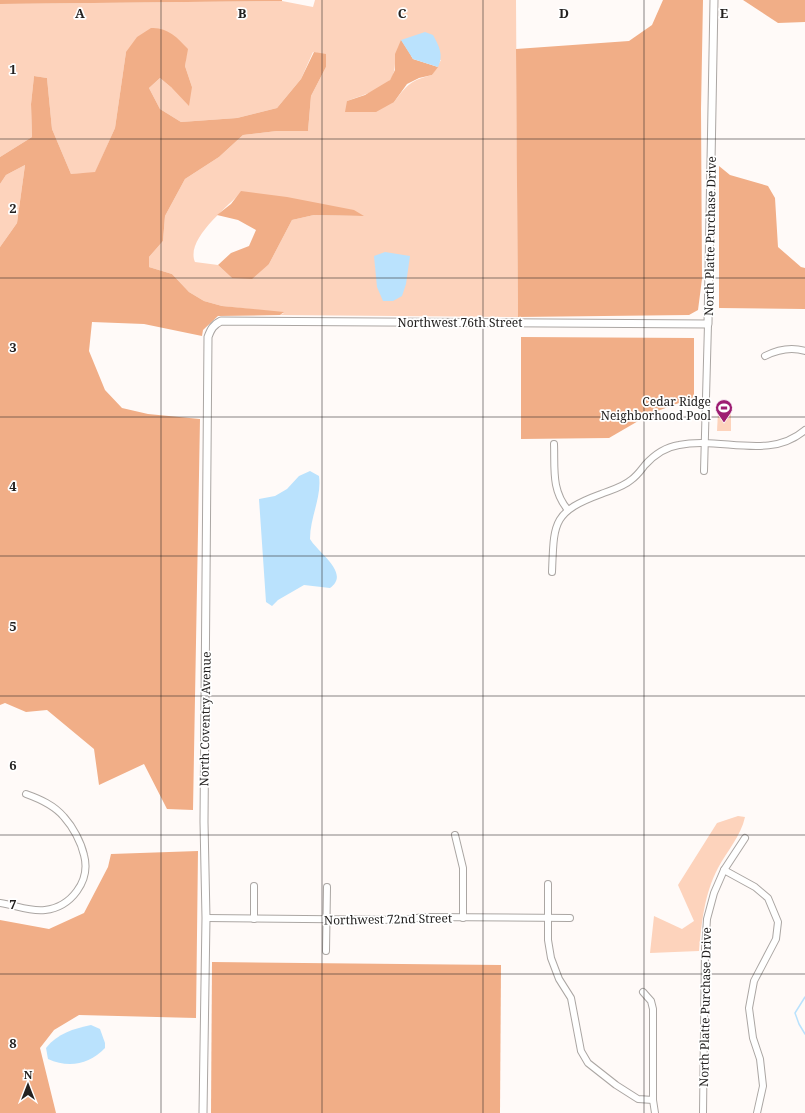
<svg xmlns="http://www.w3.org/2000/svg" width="805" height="1113" font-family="'Noto Serif',serif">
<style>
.green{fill:#fdd3bc;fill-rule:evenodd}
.forest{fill:#f1ae87}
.water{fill:#bae2fd}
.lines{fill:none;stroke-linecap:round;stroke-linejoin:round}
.stream{stroke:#bae2fd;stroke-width:1.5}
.minor-casing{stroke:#aba6a3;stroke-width:8}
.tertiary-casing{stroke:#aba6a3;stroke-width:9}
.minor{stroke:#fff;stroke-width:6}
.tertiary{stroke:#fff;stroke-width:7}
.grid{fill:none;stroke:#242221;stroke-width:1;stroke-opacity:0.55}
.labels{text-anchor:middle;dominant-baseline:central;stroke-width:3.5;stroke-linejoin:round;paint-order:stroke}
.street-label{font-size:12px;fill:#242221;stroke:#fff}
.poi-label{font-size:12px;fill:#242221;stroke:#fff;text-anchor:end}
.grid-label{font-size:13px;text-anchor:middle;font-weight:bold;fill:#242221;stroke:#fff;stroke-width:3.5;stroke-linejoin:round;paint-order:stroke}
</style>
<rect width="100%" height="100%" fill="#fffaf8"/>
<!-- green -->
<g class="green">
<path d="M 315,0 L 516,0 L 518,317 L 280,315 L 284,313 L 222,306 L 204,301 L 189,292 L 172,274 L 149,267 L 149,257 L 163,241 L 165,216 L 185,179 L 219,157 L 243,135 L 277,131 L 308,131 L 311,96 L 326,67 L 326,55 L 313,52 L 301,79 L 277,108 L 237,118 L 181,122 L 160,109 L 149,88 L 160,78 L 172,88 L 192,87 L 185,66 L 187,49 L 126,52 L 115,128 L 95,173 L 71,174 L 52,129 L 47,78 L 34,76 L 31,104 L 32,137 L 0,157 L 0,4 L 282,1 L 313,7 ZM 395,54 L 441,60 L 432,75 C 411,80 407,85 394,102 L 347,101 C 358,97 383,89 390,80 C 396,72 395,63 395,54 ZM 241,192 L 363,216 L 314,215 L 292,220 L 269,264 L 232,278 L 218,265 L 195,262 C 185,239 228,207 241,192 Z"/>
<polygon points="25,165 17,223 0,247 0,184 6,175"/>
<polygon points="718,412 731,412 731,431 717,431"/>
<path d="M 738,816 L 745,817 C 741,836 727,851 718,868 C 704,895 702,921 699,951 L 650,953 L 654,916 L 682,929 L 694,921 L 678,885 L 717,823 Z"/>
</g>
<!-- forest -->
<g class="forest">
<polygon points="0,0 282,0 282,1 0,4"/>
<polygon points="663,0 703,0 701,109 702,279 698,310 689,315 518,317 516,49 629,41 652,25"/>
<polygon points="743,0 805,0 805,22 778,23"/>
<path d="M 151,28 C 167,27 177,37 188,49 L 185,66 L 192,87 L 189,106 L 172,88 L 160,78 L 149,88 L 160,109 L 181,122 L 237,118 L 277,108 L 301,79 L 314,52 L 326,54 L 326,67 L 311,96 L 308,131 L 277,131 L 243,135 L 219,157 L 185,179 L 165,216 L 163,241 L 149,257 L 149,267 L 172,274 L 189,292 L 204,301 L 222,306 L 284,312 L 280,315 L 218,316 L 203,330 L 202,336 L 144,324 L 92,322 L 89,351 L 105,390 L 122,408 L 148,414 L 200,419 L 193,810 L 167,809 L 144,764 L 99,785 L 94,749 L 47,710 L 26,712 L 5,703 L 0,705 L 0,247 L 17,223 L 25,165 L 6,175 L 0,184 L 0,157 L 32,137 L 31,104 L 34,76 L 47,78 L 52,129 L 71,174 L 95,172 L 115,128 L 126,52 L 137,37 Z"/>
<polygon points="401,40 413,59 438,67 432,75 419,78 407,84 394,102 376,112 345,112 347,101 365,95 390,80 395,70 395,54"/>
<polygon points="719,166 730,175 768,186 775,198 778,247 801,267 805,268 805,309 719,308"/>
<polygon points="241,191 287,197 354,210 364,216 314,215 292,220 269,264 252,279 232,278 218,265 231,253 249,246 256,230 238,220 217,215 231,204"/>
<polygon points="521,337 694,338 694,403 679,403 652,413 609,438 521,439"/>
<polygon points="198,851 196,1018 79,1015 54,1030 40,1048 56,1113 0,1113 0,920 49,929 84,913 108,867 111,854"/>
<polygon points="212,962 501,965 500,1113 211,1113"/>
</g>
<!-- water -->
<g class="water">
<path d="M 425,32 L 433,35 C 439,46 444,55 438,67 L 413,59 L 401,40 Z"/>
<polygon points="385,252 410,256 406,284 402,296 393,301 383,301 377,287 374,256"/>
<path d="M 310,471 L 319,476 C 322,497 310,517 310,539 C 318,553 351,573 330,588 L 304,585 L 278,600 L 272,606 L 266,602 L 259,499 L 275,496 L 287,489 L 299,476 Z"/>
<path d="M 91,1025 L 100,1029 L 105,1043 L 105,1048 C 89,1065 68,1068 48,1059 L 46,1048 C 58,1033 73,1029 91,1025 Z"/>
</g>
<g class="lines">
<!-- stream -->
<polyline class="stream" points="805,997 795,1013 799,1024 805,1034"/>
<!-- minor casing -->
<g class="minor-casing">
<g id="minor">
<path d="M 765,356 C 777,350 792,347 805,351"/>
<path d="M 554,444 C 555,468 551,490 568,510"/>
<polyline points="704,471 708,324"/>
<path d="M 552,572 C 554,523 552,512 601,494 C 611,490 623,487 631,480 C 637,476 641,470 645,465 C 654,455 666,447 679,445 C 721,436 769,461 805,430"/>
<polyline points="455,835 463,868 463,918"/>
<polyline points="724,870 755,887 768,898 778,922 776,939 754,981 749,1008 753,1038 760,1059 763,1086 757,1113"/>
<polyline points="548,884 548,940 551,958 559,979 571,998 581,1051 588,1063 616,1085 638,1099 653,1100"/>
<polyline points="254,886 254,919"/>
<path d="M 0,903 C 15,905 30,912 45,910 C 71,907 91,881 84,855 C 81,842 73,827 64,817 C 54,805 40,799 26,794"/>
<polyline points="206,918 405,920 423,917 570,918"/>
<polyline points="326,951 327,887"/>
<polyline points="643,992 651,1001 653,1009 653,1100 655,1113"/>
<polyline points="703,1113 705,950 707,919 714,893 724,870 745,838"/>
</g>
</g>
<!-- tertiary casing -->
<g class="tertiary-casing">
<path id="tertiary" d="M 203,1113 L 206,918 L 204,822 L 208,337 C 211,329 213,325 221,321 L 708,324 L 714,0"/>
</g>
<!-- minor -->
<use href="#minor" class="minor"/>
<!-- tertiary -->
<use href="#tertiary" class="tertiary"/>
</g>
<!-- grid -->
<path class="grid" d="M 161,0 L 161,1113M 322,0 L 322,1113M 483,0 L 483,1113M 644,0 L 644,1113M 0,139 L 805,139M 0,278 L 805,278M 0,417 L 805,417M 0,556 L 805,556M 0,696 L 805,696M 0,835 L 805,835M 0,974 L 805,974"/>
<!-- icons -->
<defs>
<g id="stadium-pin" transform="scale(0.9)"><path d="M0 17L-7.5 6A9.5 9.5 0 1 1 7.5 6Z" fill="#9d1d72" stroke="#fff"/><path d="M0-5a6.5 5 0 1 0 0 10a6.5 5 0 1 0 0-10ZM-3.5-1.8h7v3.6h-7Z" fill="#fff"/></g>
</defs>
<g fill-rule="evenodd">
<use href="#stadium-pin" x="724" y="408"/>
</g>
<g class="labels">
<!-- street labels -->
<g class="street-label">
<text transform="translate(710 236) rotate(-89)">North Platte Purchase Drive</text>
<text x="460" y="322">Northwest 76th Street</text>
<text transform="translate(205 719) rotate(-89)">North Coventry Avenue</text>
<text transform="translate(388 919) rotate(-1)">Northwest 72nd Street</text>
<text transform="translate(705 1007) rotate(-89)">North Platte Purchase Drive</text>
</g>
<!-- poi labels -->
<g class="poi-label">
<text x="711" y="401">Cedar Ridge<tspan x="711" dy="14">Neighborhood Pool</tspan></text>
</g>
</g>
<g class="grid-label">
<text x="80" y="18">A</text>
<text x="242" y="18">B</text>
<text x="402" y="18">C</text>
<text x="564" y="18">D</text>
<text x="724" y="18">E</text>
<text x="13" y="74">1</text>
<text x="13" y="213">2</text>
<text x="13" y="352">3</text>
<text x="13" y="491">4</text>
<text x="13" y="631">5</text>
<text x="13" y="770">6</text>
<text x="13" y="909">7</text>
<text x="13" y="1048">8</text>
</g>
<!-- north arrow -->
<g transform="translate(28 1085)" stroke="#ffffff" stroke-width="3" paint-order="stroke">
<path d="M0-3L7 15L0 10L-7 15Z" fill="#242221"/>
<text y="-6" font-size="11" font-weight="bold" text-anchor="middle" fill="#242221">N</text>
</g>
</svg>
